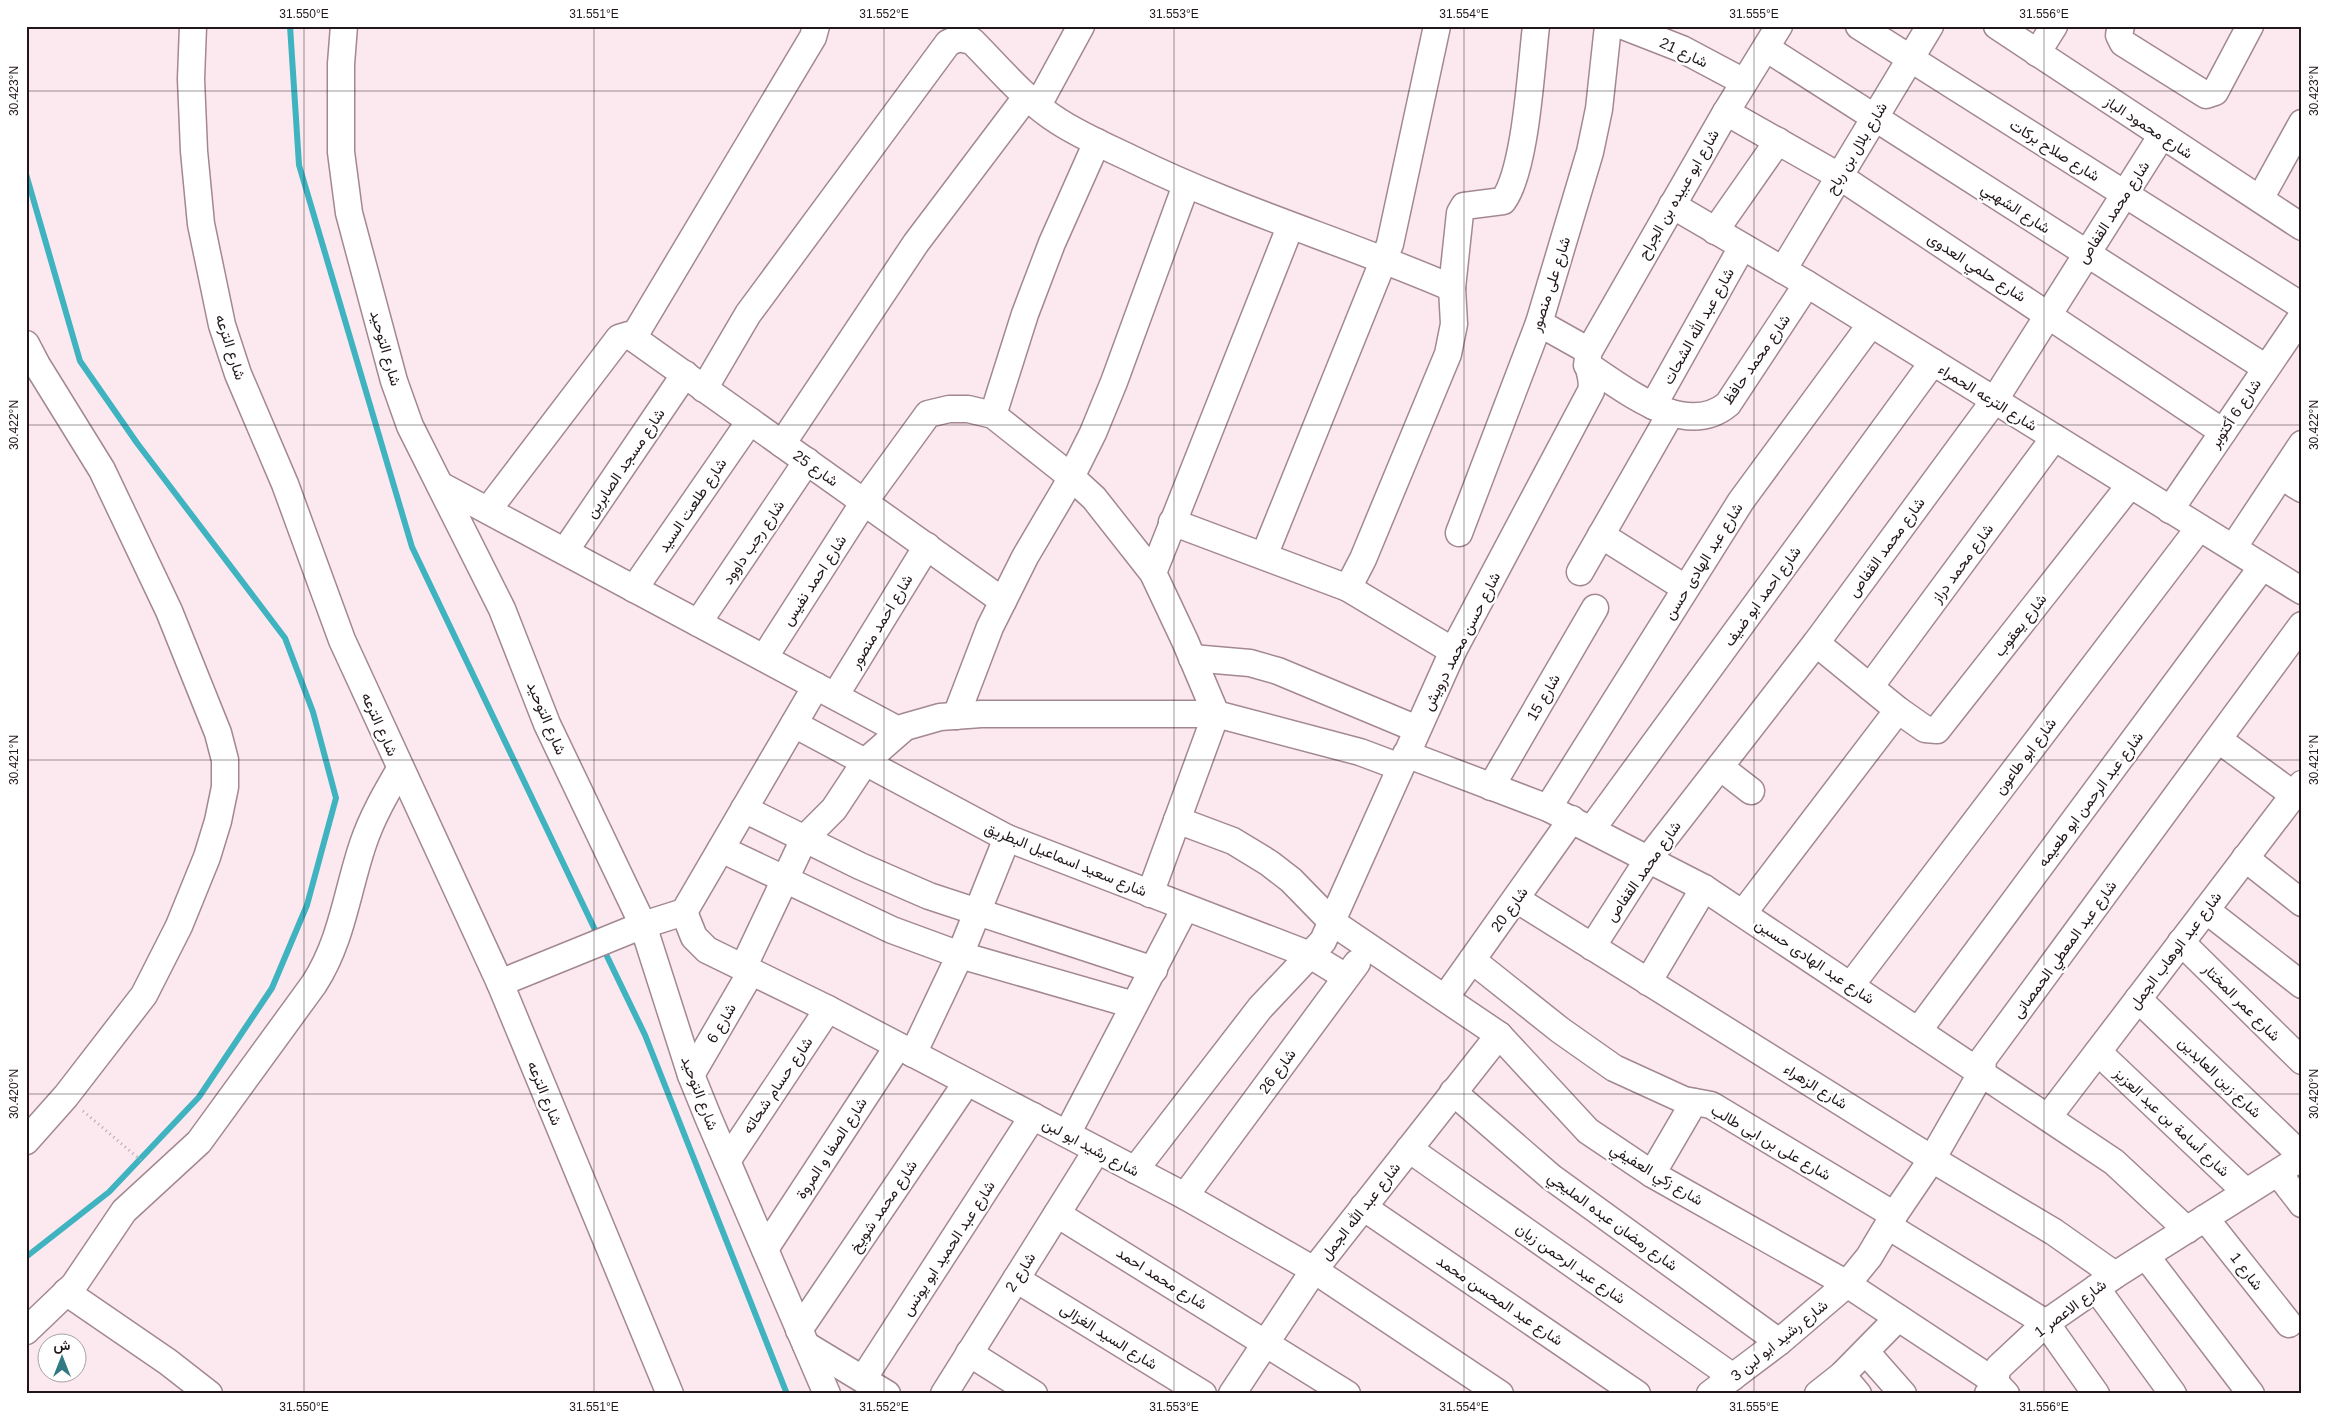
<svg xmlns="http://www.w3.org/2000/svg" width="2328" height="1420" font-family="Arial,Vazirmatn,sans-serif">
<style>
.lines{fill:none;stroke-linecap:round;stroke-linejoin:round}
.stream{stroke:#3fb3c0;stroke-width:6}
.minor-casing{stroke:#a38892;stroke-width:29}
.path{stroke:#b8a8ad;stroke-width:3;stroke-dasharray:1 4;stroke-linecap:butt}
.minor{stroke:#fff;stroke-width:26}
.ticks{fill:none;stroke:#21171b;stroke-width:1;stroke-opacity:0.45}
.labels{text-anchor:middle;dominant-baseline:central;stroke-width:5;stroke-linejoin:round;paint-order:stroke}
.street-label{font-size:15px;fill:#21171b;stroke:#fff}
.neatline{fill:none;stroke:#21171b;stroke-width:2}
.ticks-label{font-size:12px;text-anchor:middle;fill:#21171b}
</style>
<rect width="100%" height="100%" fill="#fce9ef"/>
<g class="lines">
<!-- stream -->
<g class="stream">
<polyline points="290,26 299,165 412,547 598,936"/>
<polyline points="26,174 80,361 137,443 285,638 313,712 336,798 307,905 272,988 199,1097 109,1192 26,1257"/>
<polyline points="603,948 645,1035 787,1394"/>
</g>
<!-- minor casing -->
<g class="minor-casing">
<g id="minor">
<polyline points="193,26 191,79 194,151 201,224 222,325 238,374 285,484 342,640 500,983 670,1394"/>
<polyline points="344,26 341,64 341,152 349,213 394,381 410,426 502,609 547,724 643,925 691,1075 708,1117 827,1394"/>
<polyline points="1623,26 1682,49 1744,82"/>
<polyline points="1859,26 2302,306"/>
<polyline points="1997,26 2302,227"/>
<polyline points="2121,26 2119,35 2123,43 2206,95 2215,92 2250,26"/>
<polyline points="1766,48 2266,368"/>
<polyline points="2037,53 2054,26"/>
<polyline points="1038,105 1081,26"/>
<polyline points="1726,112 1839,176 2223,432"/>
<polyline points="2260,199 2302,123"/>
<polyline points="1672,205 1807,284 2302,591"/>
<polyline points="1715,231 1778,141"/>
<polyline points="1783,270 1930,26"/>
<polyline points="1539,323 1589,351"/>
<polyline points="633,338 813,37 816,26"/>
<polyline points="26,344 37,365 102,470 169,611 218,733 225,760 225,787 218,821 207,857 179,926 144,995 66,1096 26,1141"/>
<path d="M 1587,365 C 1625,389 1685,440 1728,404 L 1807,284"/>
<path d="M 704,389 L 748,314 L 948,43 L 959,38 L 972,41 C 999,68 1025,100 1058,121 C 1081,136 1107,147 1132,159 C 1236,210 1346,242 1452,288"/>
<polyline points="1653,406 1742,247"/>
<polyline points="993,415 1025,314 1052,243 1097,142"/>
<polyline points="782,444 916,243 1027,96"/>
<polyline points="2281,476 2302,489"/>
<polyline points="440,485 900,731"/>
<polyline points="488,510 619,338 629,335 1003,601"/>
<polyline points="2170,510 2302,316"/>
<path d="M 1172,522 L 1348,588 L 1363,559 L 1448,354 L 1454,324 L 1452,288 L 1460,213 L 1464,206 L 1503,201 C 1526,170 1531,68 1536,26"/>
<polyline points="1459,533 1539,323 1590,152 1599,109 1608,26"/>
<polyline points="1601,535 1685,588"/>
<polyline points="2233,548 2302,444"/>
<polyline points="565,551 685,374"/>
<polyline points="1264,556 1390,244 1437,26"/>
<polyline points="1580,572 1671,413"/>
<polyline points="1153,573 1290,227"/>
<polyline points="1348,588 1453,651"/>
<polyline points="634,589 750,421"/>
<polyline points="698,623 807,461"/>
<polyline points="1816,643 1898,710 1925,729 1937,730 2130,485"/>
<polyline points="764,658 864,502 928,414 949,409 968,409 993,415 1070,476 1094,498 1153,573 1185,641 1216,714 1150,894"/>
<polyline points="1192,658 1250,663 1278,671 1417,729"/>
<polyline points="1870,687 2054,438"/>
<polyline points="835,696 927,546"/>
<polyline points="956,716 990,627 1025,557 1065,489 1093,433 1114,382 1186,185"/>
<polyline points="794,724 1007,838 1310,955 1346,977"/>
<polyline points="2219,740 2294,795"/>
<polyline points="1406,754 1548,808 1704,888 2114,1162 2187,1230"/>
<polyline points="1720,767 1751,791"/>
<polyline points="1491,787 1595,608"/>
<polyline points="1548,808 1741,501 1871,324"/>
<polyline points="744,809 860,866 929,896 1154,970"/>
<polyline points="1177,820 1233,841 1269,863 1291,880 1332,922 1499,1035 1588,1131 1652,1174 1847,1284 1994,1381 2006,1394"/>
<polyline points="1592,829 1933,362"/>
<polyline points="721,849 892,930 960,955 1134,1005"/>
<polyline points="2245,858 2302,903"/>
<polyline points="1516,899 1932,1159 2054,1232 2115,1275"/>
<polyline points="2206,910 2302,985"/>
<polyline points="684,912 694,937 707,950 828,1009 1185,1196 1314,1270 1500,1394"/>
<polyline points="1744,912 1898,710"/>
<polyline points="2181,942 2302,1061"/>
<polyline points="1592,947 1649,858 1816,643 1994,401 2162,135"/>
<polyline points="1472,960 1560,1030 1614,1068 1684,1100 1711,1105 1894,1215"/>
<polyline points="743,968 804,839 834,809 865,762 905,727 940,717 981,714 1216,714 1360,752 1400,767"/>
<polyline points="1648,982 1704,888"/>
<polyline points="500,983 643,925 684,912 816,686"/>
<polyline points="1851,985 2199,528"/>
<polyline points="1445,998 1572,819"/>
<polyline points="2138,999 2302,1156"/>
<polyline points="1918,1031 2262,567"/>
<polyline points="2098,1052 2246,1192"/>
<polyline points="913,1054 960,955 1007,838"/>
<polyline points="691,1075 751,972"/>
<polyline points="1453,1092 1551,1177 1779,1342"/>
<polyline points="2049,1116 2302,784"/>
<polyline points="1067,1134 1185,908"/>
<polyline points="1409,1149 1733,1377"/>
<polyline points="727,1161 828,1009"/>
<path d="M 1135,1170 L 1260,1008 L 1323,941 L 1453,651 L 1591,391 C 1595,376 1584,366 1589,351 L 1726,112 L 1779,26"/>
<polyline points="2278,1173 2302,1204"/>
<polyline points="1652,1174 1694,1102"/>
<polyline points="1185,1196 1357,963"/>
<polyline points="1363,1207 1637,1394"/>
<polyline points="1057,1214 1347,1394"/>
<polyline points="2205,1218 2289,1324"/>
<polyline points="1888,1226 2046,1323 2096,1394"/>
<polyline points="765,1249 898,1046"/>
<polyline points="2146,1256 2251,1394"/>
<polyline points="1016,1279 1203,1394"/>
<polyline points="2096,1288 2173,1394"/>
<polyline points="66,1292 168,1362 209,1394"/>
<polyline points="799,1330 967,1082"/>
<path d="M 26,1331 L 74,1285 L 124,1211 L 199,1142 L 314,984 C 342,941 347,891 363,844 C 372,817 386,793 400,769"/>
<polyline points="806,1345 887,1394"/>
<polyline points="1866,1352 1903,1394"/>
<polyline points="969,1353 1034,1394"/>
<polyline points="1842,1375 1858,1394"/>
<polyline points="863,1379 1033,1116"/>
<polyline points="944,1394 1097,1150"/>
<polyline points="1232,1394 1314,1270 1499,1035"/>
<polyline points="1710,1394 1779,1342 1847,1284 1869,1257 1894,1215 1932,1159 1982,1072 1983,1059 2302,625"/>
<polyline points="1818,1394 1842,1375 1898,1318"/>
<path d="M 1988,1394 C 1996,1386 1994,1376 1999,1367 L 2046,1323 L 2115,1275 L 2302,1157"/>
</g>
</g>
<!-- path -->
<polyline class="path" points="83,1111 143,1162"/>
<!-- minor -->
<use href="#minor" class="minor"/>
</g>
<!-- ticks -->
<path class="ticks" d="M 304,26 L 304,1394M 594,26 L 594,1394M 884,26 L 884,1394M 1174,26 L 1174,1394M 1464,26 L 1464,1394M 1754,26 L 1754,1394M 2044,26 L 2044,1394M 26,91 L 2302,91M 26,425 L 2302,425M 26,760 L 2302,760M 26,1094 L 2302,1094"/>
<g class="labels">
<!-- street labels -->
<g class="street-label">
<text transform="translate(1684 52) rotate(25)">شارع 21</text>
<text transform="translate(2149 127) rotate(33)">شارع محمود الباز</text>
<text transform="translate(1856 148) rotate(-59)">شارع بلال بن رباح</text>
<text transform="translate(2055 150) rotate(32)">شارع صلاح بركات</text>
<text transform="translate(1678 194) rotate(-60)">شارع ابو عبيده بن الجراح</text>
<text transform="translate(2016 208) rotate(33)">شارع الشهبي</text>
<text transform="translate(2113 212) rotate(-57)">شارع محمد القفاص</text>
<text transform="translate(1977 267) rotate(33)">شارع حلمي العدوى</text>
<text transform="translate(1550 284) rotate(-72)">شارع على منصور</text>
<text transform="translate(1698 326) rotate(-61)">شارع عبد الله الشحات</text>
<text transform="translate(231 347) rotate(72)">شارع الترعه</text>
<text transform="translate(386 348) rotate(74)">شارع التوحيد</text>
<text transform="translate(1756 359) rotate(-55)">شارع محمد حافظ</text>
<text transform="translate(1988 397) rotate(32)">شارع الترعه الحمراء</text>
<text transform="translate(2235 413) rotate(-56)">شارع 6 أكتوبر</text>
<text transform="translate(625 463) rotate(-56)">شارع مسجد الصابرين</text>
<text transform="translate(816 468) rotate(35)">شارع 25</text>
<text transform="translate(692 505) rotate(-56)">شارع طلعت السيد</text>
<text transform="translate(753 542) rotate(-56)">شارع رجب داوود</text>
<text transform="translate(1886 547) rotate(-54)">شارع محمد القفاص</text>
<text transform="translate(1703 561) rotate(-58)">شارع عبد الهادى حسن</text>
<text transform="translate(1962 563) rotate(-54)">شارع محمد دراز</text>
<text transform="translate(814 580) rotate(-57)">شارع احمد نفيس</text>
<text transform="translate(1762 596) rotate(-54)">شارع احمد ابو ضيف</text>
<text transform="translate(881 621) rotate(-59)">شارع احمد منصور</text>
<text transform="translate(2020 625) rotate(-52)">شارع يعقوب</text>
<text transform="translate(1461 641) rotate(-63)">شارع حسن محمد درويش</text>
<text transform="translate(1543 697) rotate(-60)">شارع 15</text>
<text transform="translate(547 718) rotate(67)">شارع التوحيد</text>
<text transform="translate(380 724) rotate(66)">شارع الترعه</text>
<text transform="translate(2025 756) rotate(-53)">شارع ابو طاعون</text>
<text transform="translate(2090 799) rotate(-53)">شارع عبد الرحمن ابو طعيمه</text>
<text transform="translate(1066 859) rotate(22)">شارع سعيد اسماعيل البطريق</text>
<text transform="translate(1643 871) rotate(-55)">شارع محمد القفاص</text>
<text transform="translate(1509 909) rotate(-54)">شارع 20</text>
<text transform="translate(2064 949) rotate(-54)">شارع عبد المعطي الحمصانى</text>
<text transform="translate(2175 950) rotate(-53)">شارع عبد الوهاب الجمل</text>
<text transform="translate(1815 961) rotate(34)">شارع عبد الهادى حسين</text>
<text transform="translate(2242 1002) rotate(45)">شارع عمر المختار</text>
<text transform="translate(721 1023) rotate(-60)">شارع 6</text>
<text transform="translate(1277 1071) rotate(-54)">شارع 26</text>
<text transform="translate(2220 1077) rotate(44)">شارع زين العابدين</text>
<text transform="translate(777 1085) rotate(-56)">شارع حسام شحاته</text>
<text transform="translate(1816 1086) rotate(32)">شارع الزهراء</text>
<text transform="translate(545 1093) rotate(68)">شارع الترعه</text>
<text transform="translate(700 1093) rotate(69)">شارع التوحيد</text>
<text transform="translate(2172 1122) rotate(43)">شارع أسامة بن عبد العزيز</text>
<text transform="translate(1771 1142) rotate(30)">شارع على بن ابى طالب</text>
<text transform="translate(1091 1147) rotate(28)">شارع رشيد ابو لبن</text>
<text transform="translate(831 1148) rotate(-57)">شارع الصفا و المروة</text>
<text transform="translate(1657 1174) rotate(31)">شارع زكي العفيفي</text>
<text transform="translate(883 1206) rotate(-56)">شارع محمد شويخ</text>
<text transform="translate(1360 1211) rotate(-52)">شارع عبد الله الجمل</text>
<text transform="translate(1613 1221) rotate(36)">شارع رمضان عبده المليجي</text>
<text transform="translate(948 1248) rotate(-57)">شارع عبد الحميد ابو يونس</text>
<text transform="translate(1571 1263) rotate(35)">شارع عبد الرحمن زيان</text>
<text transform="translate(2247 1271) rotate(52)">شارع 1</text>
<text transform="translate(1020 1272) rotate(-58)">شارع 2</text>
<text transform="translate(1162 1278) rotate(32)">شارع محمد احمد</text>
<text transform="translate(1500 1300) rotate(34)">شارع عبد المحسن محمد</text>
<text transform="translate(2070 1308) rotate(-37)">شارع الاعصر 1</text>
<text transform="translate(1109 1336) rotate(32)">شارع السيد الغزالى</text>
<text transform="translate(1779 1340) rotate(-39)">شارع رشيد ابو لبن 3</text>
</g>
</g>
<!-- border -->
<rect width="2328" height="1420" fill="none" stroke="#ffffff" stroke-width="55"/>
<!-- north arrow -->
<g transform="translate(62 1358)"><circle r="24" fill="#ffffff" stroke="#a6a2a4"/>
<path d="M0-4L9 19L0 12L-9 19Z" fill="#327a83"/>
<text y="-8" font-size="14" font-weight="bold" text-anchor="middle" fill="#21171b">ش</text>
</g>
<rect x="28" y="28" width="2272" height="1364" class="neatline"/>
<g class="ticks-label">
<text x="304" y="18">31.550°E</text>
<text x="594" y="18">31.551°E</text>
<text x="884" y="18">31.552°E</text>
<text x="1174" y="18">31.553°E</text>
<text x="1464" y="18">31.554°E</text>
<text x="1754" y="18">31.555°E</text>
<text x="2044" y="18">31.556°E</text>
<text transform="translate(14 91) rotate(-90)" y="4">30.423°N</text>
<text transform="translate(2314 91) rotate(-90)" y="4">30.423°N</text>
<text transform="translate(14 425) rotate(-90)" y="4">30.422°N</text>
<text transform="translate(2314 425) rotate(-90)" y="4">30.422°N</text>
<text transform="translate(14 760) rotate(-90)" y="4">30.421°N</text>
<text transform="translate(2314 760) rotate(-90)" y="4">30.421°N</text>
<text transform="translate(14 1094) rotate(-90)" y="4">30.420°N</text>
<text transform="translate(2314 1094) rotate(-90)" y="4">30.420°N</text>
<text x="304" y="1411">31.550°E</text>
<text x="594" y="1411">31.551°E</text>
<text x="884" y="1411">31.552°E</text>
<text x="1174" y="1411">31.553°E</text>
<text x="1464" y="1411">31.554°E</text>
<text x="1754" y="1411">31.555°E</text>
<text x="2044" y="1411">31.556°E</text>
</g>
</svg>
